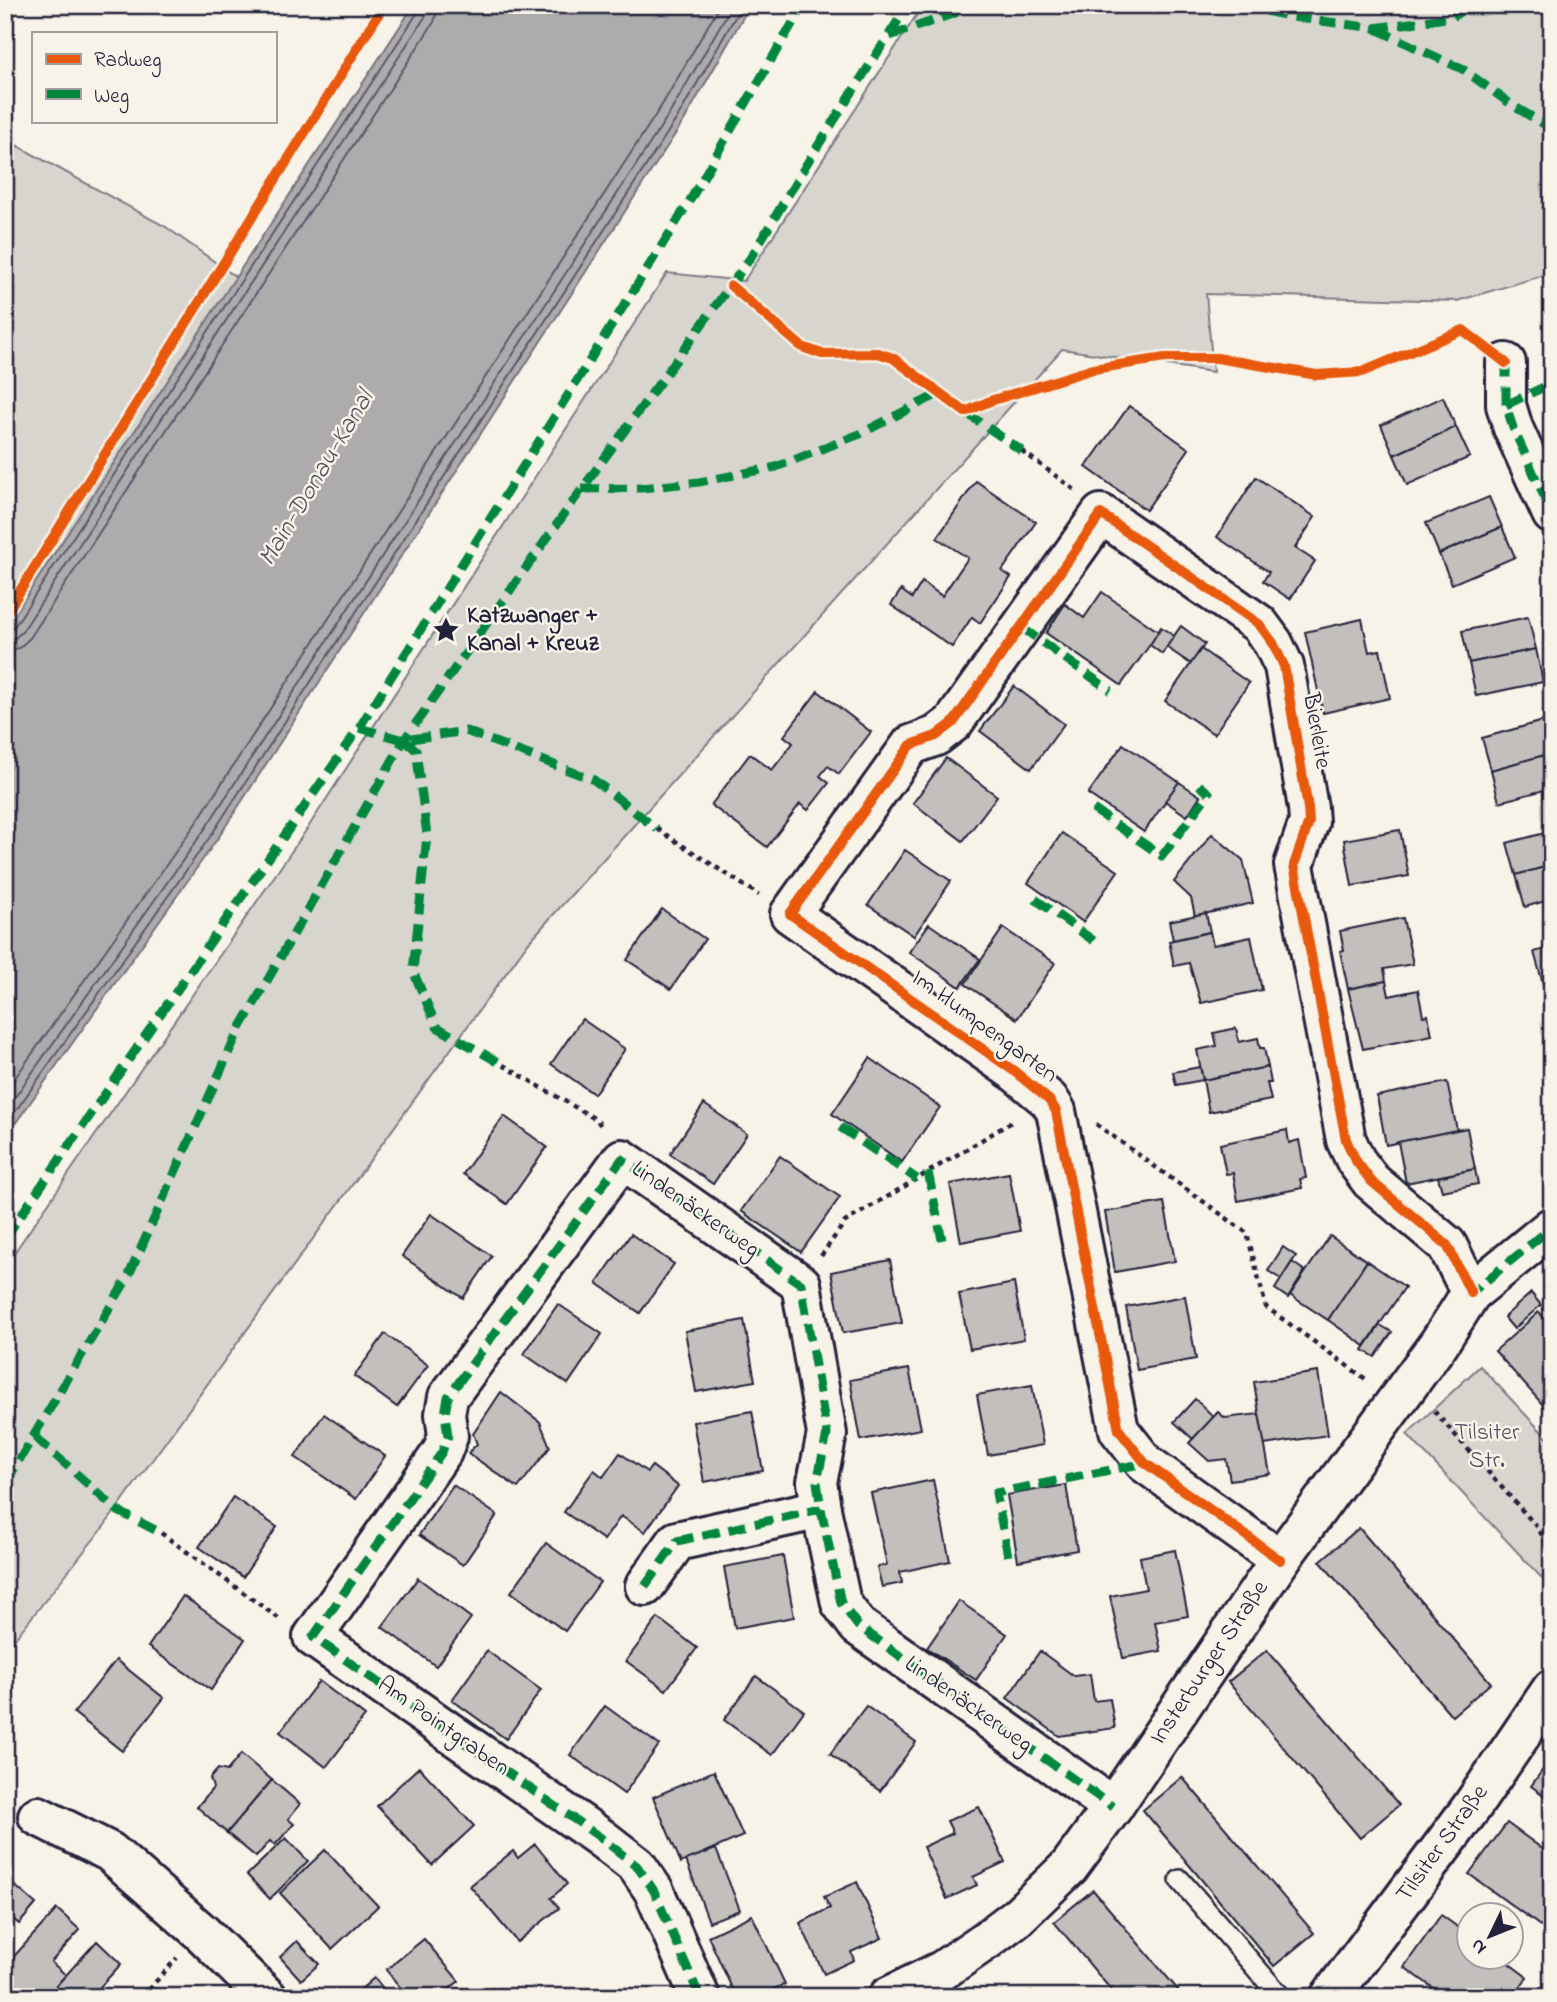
<svg xmlns="http://www.w3.org/2000/svg" width="1557" height="2002" font-family="'Indie Flower',sans-serif">
<style>
.green{fill:#d8d5cf;stroke:#7d7c85;stroke-width:2}
.water{fill:#aeabad;stroke:#76747f;stroke-width:2}
.lines{fill:none;stroke-linecap:round;stroke-linejoin:round}
.shore{stroke:#5a5969;stroke-width:2}
.building{fill:#c2bfbd;stroke:#22223b;stroke-width:2}
.service-casing{stroke:#22223b;stroke-width:24}
.minor-casing{stroke:#22223b;stroke-width:44}
.path{stroke:#22223b;stroke-width:4.5;stroke-dasharray:5 5;stroke-linecap:butt}
.service{stroke:#f7f3e8;stroke-width:19}
.minor{stroke:#f7f3e8;stroke-width:38}
.quiet{stroke:#00873e;stroke-width:9;stroke-dasharray:18 9;stroke-linecap:butt}
.cycleway-casing{stroke:#f7f3e8;stroke-width:15}
.cycleway{stroke:#e8590c;stroke-width:10}
.labels{text-anchor:middle;dominant-baseline:central;stroke-width:5;stroke-linejoin:round;paint-order:stroke}
.poi-label{font-size:24px;font-weight:bold;fill:#22223b;stroke:#f7f3e8;text-anchor:start}
.street-label{font-size:24px;fill:#22223b;stroke:#f7f3e8}
.park-label{font-size:24px;fill:#504f60;stroke:#f7f3e8}
.water-label{font-size:26px;font-style:italic;fill:#535263;stroke:#f7f3e8}
</style>
<rect width="100%" height="100%" fill="#f7f3e8"/>
<filter id="ink" filterUnits="userSpaceOnUse"><feTurbulence type="fractalNoise" baseFrequency=".0143" numOctaves="2"/><feDisplacementMap in="SourceGraphic" scale="14" xChannelSelector="R" yChannelSelector="G"/><feConvolveMatrix kernelMatrix="1 2 1 2 8 2 1 2 1" color-interpolation-filters="sRGB"/></filter>
<g filter="url(#ink)">
<!-- green -->
<g class="green">
<polygon points="923,5 1552,5 1552,273 1457,301 1206,294 1213,372 1062,349 528,943 105,1525 5,1651 5,1266 307,829 667,273 744,281"/>
<polygon points="5,139 166,227 236,277 5,629"/>
<polygon points="1480,1366 1552,1443 1552,1589 1407,1434"/>
</g>
<!-- water -->
<polygon class="water" points="414,5 750,5 685,119 218,838 5,1138 5,629"/>
<g class="lines">
<!-- shore -->
<g class="shore">
<polyline points="5,631 14,627 418,12 419,5"/>
<polyline points="5,640 15,638 22,632 425,17 428,5"/>
<polyline points="5,651 19,648 30,638 434,22 439,5"/>
<polyline points="5,1092 196,823 662,105 720,5"/>
<polyline points="5,1111 205,829 671,111 732,5"/>
<polyline points="5,1126 212,834 679,115 742,5"/>
</g>
</g>
<!-- building -->
<g class="building">
<polygon points="1443,397 1456,427 1394,455 1381,425"/>
<polygon points="1129,406 1189,449 1146,510 1086,467"/>
<polygon points="1456,427 1470,457 1407,485 1394,455"/>
<polygon points="1256,477 1315,517 1295,548 1315,561 1290,599 1263,581 1269,572 1217,537"/>
<polygon points="976,481 1036,522 1002,571 1011,577 980,623 972,617 952,647 891,605 901,590 912,598 922,582 942,596 968,558 937,538"/>
<polygon points="1489,497 1502,527 1439,554 1426,523"/>
<polygon points="1502,527 1515,557 1452,584 1439,554"/>
<polygon points="1102,592 1159,632 1121,685 1046,633 1065,604 1084,618"/>
<polygon points="1528,617 1536,649 1469,663 1462,631"/>
<polygon points="1362,619 1369,652 1380,650 1390,698 1323,713 1305,632"/>
<polygon points="1181,626 1205,644 1191,664 1166,647"/>
<polygon points="1161,627 1174,636 1162,654 1150,645"/>
<polygon points="1201,649 1249,683 1214,734 1165,701"/>
<polygon points="1536,649 1543,682 1476,696 1469,663"/>
<polygon points="1014,686 1064,724 1031,769 980,731"/>
<polygon points="818,691 871,732 839,774 828,766 820,776 829,783 808,810 800,804 767,847 711,805 750,754 772,770 793,743 784,736"/>
<polygon points="1547,720 1552,736 1552,753 1491,770 1482,738"/>
<polygon points="1123,744 1179,782 1144,832 1088,794"/>
<polygon points="1552,753 1552,788 1499,802 1491,770"/>
<polygon points="946,758 997,796 963,841 913,803"/>
<polygon points="1179,782 1200,796 1187,816 1165,801"/>
<polygon points="1400,830 1409,876 1352,886 1344,840"/>
<polygon points="1552,831 1552,865 1516,875 1507,843"/>
<polygon points="1062,833 1118,871 1083,922 1028,883"/>
<polygon points="1212,834 1243,860 1253,903 1195,916 1191,898 1174,882"/>
<polygon points="905,850 951,881 914,936 868,905"/>
<polygon points="1552,865 1552,899 1525,907 1516,875"/>
<polygon points="662,909 705,939 671,989 627,960"/>
<polygon points="1206,913 1210,932 1173,940 1169,921"/>
<polygon points="1403,918 1413,964 1384,969 1386,981 1348,989 1340,951 1344,950 1340,931"/>
<polygon points="929,924 980,959 960,987 909,952"/>
<polygon points="1003,928 1055,963 1017,1019 965,984"/>
<polygon points="1210,932 1213,945 1251,937 1262,990 1201,1003 1189,963 1174,966 1169,941"/>
<polygon points="1552,947 1552,981 1543,984 1534,952"/>
<polygon points="1386,981 1389,996 1418,990 1423,1016 1428,1015 1432,1035 1363,1049 1348,989"/>
<polygon points="1552,981 1552,1015 1543,984"/>
<polygon points="582,1019 625,1049 594,1094 551,1064"/>
<polygon points="1236,1028 1239,1042 1258,1038 1260,1048 1264,1048 1268,1067 1203,1080 1197,1050 1217,1046 1214,1033"/>
<polygon points="870,1058 940,1107 902,1162 832,1114"/>
<polygon points="1200,1067 1203,1080 1176,1085 1173,1072"/>
<polygon points="1268,1067 1271,1083 1267,1083 1271,1100 1209,1112 1203,1080"/>
<polygon points="1447,1082 1457,1130 1386,1145 1377,1096"/>
<polygon points="704,1104 747,1134 713,1184 670,1154"/>
<polygon points="504,1116 547,1147 507,1204 463,1174"/>
<polygon points="1467,1128 1475,1169 1406,1183 1398,1142"/>
<polygon points="1287,1130 1289,1143 1299,1140 1306,1178 1300,1179 1302,1188 1238,1201 1233,1173 1226,1174 1220,1144"/>
<polygon points="780,1156 840,1197 801,1252 741,1211"/>
<polygon points="1475,1169 1478,1184 1442,1191 1438,1177"/>
<polygon points="1009,1173 1020,1231 961,1242 950,1184"/>
<polygon points="1164,1202 1175,1261 1115,1272 1105,1212"/>
<polygon points="431,1214 492,1256 463,1298 402,1256"/>
<polygon points="631,1234 674,1264 640,1313 597,1283"/>
<polygon points="1330,1236 1367,1261 1328,1320 1290,1295"/>
<polygon points="1283,1247 1296,1256 1281,1279 1268,1271"/>
<polygon points="890,1260 902,1323 843,1333 831,1272"/>
<polygon points="1367,1261 1405,1287 1365,1346 1328,1320"/>
<polygon points="1292,1262 1305,1271 1288,1298 1275,1289"/>
<polygon points="1014,1283 1024,1339 970,1349 959,1294"/>
<polygon points="1531,1293 1541,1305 1514,1329 1504,1317"/>
<polygon points="1185,1296 1196,1359 1137,1370 1126,1307"/>
<polygon points="558,1304 602,1334 568,1384 524,1354"/>
<polygon points="1539,1312 1552,1327 1552,1415 1495,1351"/>
<polygon points="744,1320 755,1381 696,1392 685,1331"/>
<polygon points="1380,1325 1392,1332 1375,1357 1363,1350"/>
<polygon points="385,1334 428,1365 397,1407 354,1376"/>
<polygon points="909,1369 921,1429 861,1440 850,1380"/>
<polygon points="1318,1372 1328,1435 1264,1445 1254,1382"/>
<polygon points="1032,1385 1043,1445 988,1455 977,1395"/>
<polygon points="501,1392 540,1422 550,1447 518,1488 468,1453 477,1444 473,1434"/>
<polygon points="1195,1399 1214,1417 1193,1439 1174,1422"/>
<polygon points="752,1411 763,1471 704,1482 693,1422"/>
<polygon points="1218,1412 1225,1418 1259,1414 1270,1474 1230,1480 1226,1459 1209,1461 1189,1443"/>
<polygon points="324,1414 385,1456 356,1499 295,1457"/>
<polygon points="620,1453 647,1472 652,1466 678,1486 645,1532 621,1516 604,1540 564,1512 594,1470 603,1477"/>
<polygon points="933,1480 950,1561 900,1572 902,1583 882,1587 877,1567 887,1565 871,1493"/>
<polygon points="453,1485 497,1515 463,1565 419,1535"/>
<polygon points="1066,1485 1077,1550 1018,1561 1007,1495"/>
<polygon points="233,1497 277,1527 243,1577 199,1547"/>
<polygon points="1359,1528 1491,1683 1452,1716 1320,1561"/>
<polygon points="546,1543 600,1582 565,1631 511,1592"/>
<polygon points="1175,1550 1188,1616 1155,1622 1161,1651 1123,1658 1110,1596 1146,1589 1140,1557"/>
<polygon points="783,1556 794,1617 735,1628 724,1567"/>
<polygon points="418,1578 471,1618 436,1666 382,1627"/>
<polygon points="183,1596 245,1639 211,1690 148,1647"/>
<polygon points="959,1601 1007,1634 976,1680 927,1648"/>
<polygon points="658,1618 697,1648 666,1690 626,1661"/>
<polygon points="1267,1650 1399,1805 1360,1838 1228,1682"/>
<polygon points="487,1651 541,1690 506,1739 452,1700"/>
<polygon points="1040,1651 1074,1676 1090,1674 1094,1701 1110,1699 1115,1728 1059,1736 1007,1698"/>
<polygon points="116,1660 164,1698 122,1751 74,1713"/>
<polygon points="756,1676 804,1711 772,1755 724,1720"/>
<polygon points="319,1681 365,1716 326,1767 280,1732"/>
<polygon points="605,1706 659,1745 624,1794 570,1755"/>
<polygon points="866,1706 916,1742 880,1791 830,1754"/>
<polygon points="241,1754 272,1780 227,1833 197,1807 213,1788 210,1778 218,1769 227,1771"/>
<polygon points="1552,1757 1552,1801 1531,1786"/>
<polygon points="419,1767 474,1826 432,1865 377,1806"/>
<polygon points="714,1771 743,1836 681,1863 653,1797"/>
<polygon points="1182,1777 1314,1933 1274,1966 1143,1810"/>
<polygon points="272,1780 300,1804 288,1819 294,1824 275,1845 270,1841 256,1857 227,1833"/>
<polygon points="979,1807 1005,1862 973,1877 977,1885 947,1899 923,1847 953,1833 947,1821"/>
<polygon points="1507,1823 1552,1856 1552,1916 1543,1928 1469,1874"/>
<polygon points="286,1838 308,1861 270,1899 247,1875"/>
<polygon points="535,1844 567,1884 551,1898 559,1908 517,1942 470,1886 513,1851 518,1858"/>
<polygon points="716,1849 740,1910 709,1922 686,1860"/>
<polygon points="325,1850 378,1906 332,1949 280,1893"/>
<polygon points="5,1877 36,1904 19,1924 5,1912"/>
<polygon points="857,1882 882,1938 851,1952 854,1960 824,1974 800,1923 830,1908 824,1897"/>
<polygon points="1093,1890 1184,1997 1117,1997 1054,1922"/>
<polygon points="57,1909 80,1930 51,1962 66,1975 46,1997 22,1997 5,1981 5,1976 12,1969 6,1965"/>
<polygon points="752,1915 785,1984 757,1997 736,1997 708,1936"/>
<polygon points="1441,1915 1470,1936 1470,1956 1499,1956 1527,1977 1513,1997 1446,1997 1404,1967"/>
<polygon points="424,1939 459,1981 439,1997 408,1997 386,1970"/>
<polygon points="97,1941 121,1964 91,1997 46,1997"/>
<polygon points="297,1941 319,1964 301,1980 280,1957"/>
<polygon points="374,1978 391,1997 352,1997"/>
</g>
<g class="lines">
<!-- service casing -->
<g class="service-casing">
<polyline id="service" points="1180,1880 1281,1997"/>
</g>
<!-- minor casing -->
<g class="minor-casing">
<g id="minor">
<polyline points="1506,363 1506,405 1513,428 1552,514"/>
<polyline points="1280,1560 1145,1463 1119,1430 1056,1111 1049,1100 1014,1071 790,914 911,745 936,736 953,723 1101,514 1259,624 1273,643 1284,666 1308,808 1309,822 1294,865 1346,1140 1356,1161 1371,1181 1447,1245 1471,1293"/>
<polyline points="645,1586 677,1541 821,1509"/>
<polyline points="38,1816 110,1852 201,1932 267,1997"/>
<polyline points="700,1997 654,1891 637,1866 601,1838 313,1637 442,1452 448,1436 445,1414 448,1397 622,1159 801,1284 827,1434 817,1482 821,1509 841,1603 858,1626 1113,1807"/>
<polyline points="888,1997 943,1970 988,1939 1017,1917 1069,1867 1113,1807 1280,1560 1439,1343 1471,1293 1552,1227"/>
<polyline points="1330,1997 1471,1808 1552,1689"/>
</g>
</g>
<!-- path -->
<g class="path">
<polyline points="1022,451 1075,490"/>
<polyline points="657,829 759,895"/>
<polyline points="503,1065 597,1120 603,1129"/>
<polyline points="1096,1124 1247,1233 1266,1307 1367,1380"/>
<polyline points="821,1256 845,1222 1015,1120"/>
<polyline points="1434,1411 1538,1528 1552,1553"/>
<polyline points="161,1533 281,1620"/>
<polyline points="142,1997 177,1958"/>
</g>
<!-- service -->
<use href="#service" class="service"/>
<!-- minor -->
<use href="#minor" class="minor"/>
<!-- quiet -->
<g class="quiet">
<polyline points="1240,5 1292,17 1374,28 1453,17 1468,5"/>
<polyline points="1376,29 1464,70 1512,105 1552,129"/>
<polyline points="890,36 978,5"/>
<polyline points="1503,361 1506,363 1506,405 1513,428 1552,514"/>
<polyline points="1506,405 1552,383"/>
<polyline points="965,412 1022,451"/>
<polyline points="582,489 641,488 699,482 776,467 860,434 938,394"/>
<polyline points="1021,627 1111,691"/>
<polyline points="359,728 404,740 466,731 594,780 657,829"/>
<polyline points="404,740 416,750 427,835 413,971 437,1027 503,1065"/>
<polyline points="1093,809 1162,856 1209,793 1199,785"/>
<polyline points="1035,899 1101,946"/>
<polyline points="840,1127 917,1179"/>
<polyline points="928,1172 942,1240"/>
<polyline points="5,1238 359,728 689,202 803,5"/>
<polyline points="1468,1287 1471,1293 1552,1227"/>
<polyline points="35,1437 118,1511 161,1533"/>
<polyline points="5,1484 128,1277 238,1032 404,740 582,489 751,257 812,155 908,5"/>
<polyline points="1008,1556 996,1493 1145,1463"/>
<polyline points="645,1586 677,1541 821,1509"/>
<polyline points="700,1997 654,1891 637,1866 601,1838 313,1637 442,1452 448,1436 445,1414 448,1397 622,1159 801,1284 827,1434 817,1482 821,1509 841,1603 858,1626 1113,1807"/>
</g>
<!-- cycleway casing -->
<g class="cycleway-casing">
<g id="cycleway">
<polyline points="731,286 802,347 822,354 878,353 893,358 965,412 990,401 1093,369 1165,358 1217,358 1317,375 1362,372 1463,330 1506,363"/>
<polyline points="5,615 384,5"/>
<polyline points="1280,1560 1145,1463 1119,1430 1056,1111 1049,1100 1014,1071 790,914 911,745 936,736 953,723 1101,514 1259,624 1273,643 1284,666 1308,808 1309,822 1294,865 1346,1140 1356,1161 1371,1181 1447,1245 1471,1293"/>
</g>
</g>
<!-- cycleway -->
<use href="#cycleway" class="cycleway"/>
</g>
</g>
<!-- icons -->
<defs>
<g id="sight-bare" transform="scale(2.1)"><path d="M0-6L1.8-2.2L6-1.7L2.9 1.2L3.7 5.4L0 3.3L-3.7 5.4L-2.9 1.2L-6-1.7L-1.8-2.2Z" fill="#22223b" stroke="#f7f3e8" stroke-width="2.5" paint-order="stroke"/></g>
</defs>
<g fill-rule="evenodd">
<use href="#sight-bare" x="446" y="630"/>
</g>
<g class="labels">
<!-- poi labels -->
<g class="poi-label">
<text x="467" y="616">Katzwanger +<tspan x="467" dy="28">Kanal + Kreuz</tspan></text>
</g>
<!-- street labels -->
<g class="street-label">
<text transform="translate(1316 731) rotate(80)">Bierleite</text>
<text transform="translate(984 1027) rotate(36)">Im Humpengarten</text>
<text transform="translate(695 1210) rotate(35)">Lindenäckerweg</text>
<text transform="translate(1210 1663) rotate(-56)">Insterburger Straße</text>
<text transform="translate(968 1705) rotate(35)">Lindenäckerweg</text>
<text transform="translate(443 1727) rotate(35)">Am Pointgraben</text>
<text transform="translate(1443 1844) rotate(-54)">Tilsiter Straße</text>
</g>
<!-- park labels -->
<g class="park-label">
<text x="1487" y="1433">Tilsiter<tspan x="1487" dy="28">Str.</tspan></text>
</g>
<!-- water labels -->
<g class="water-label">
<text transform="translate(317 479) rotate(-59)">Main-Donau-Kanal</text>
</g>
</g>
<!-- margin -->
<rect width="1557" height="2002" fill="none" stroke="#f7f3e8" stroke-width="28"/>
<rect x="14" y="14" width="1529" height="1974" fill="none" stroke="#22223b" stroke-width="2.5" filter="url(#ink)"/>
<!-- legend -->
<rect x="32" y="32" width="245" height="91" fill="#f7f3e8" stroke="#a29fa3" stroke-width="2"/>
<rect x="46" y="54" width="35" height="10" fill="#e8590c" stroke="#a29fa3" stroke-width="2"/>
<text x="94" y="66" font-size="21" fill="#22223b">Radweg</text>
<rect x="46" y="89" width="35" height="10" fill="#00873e" stroke="#a29fa3" stroke-width="2"/>
<text x="94" y="102" font-size="21" fill="#22223b">Weg</text>
<!-- north arrow -->
<g transform="translate(1490 1936) rotate(227)"><circle r="33" fill="#f7f3e8" stroke="#a29fa3" stroke-width="2"/>
<path d="M0-5L12 26L0 18L-12 26Z" fill="#22223b"/>
<text y="-10" font-size="19" font-weight="bold" text-anchor="middle" fill="#22223b">N</text>
</g>
</svg>
